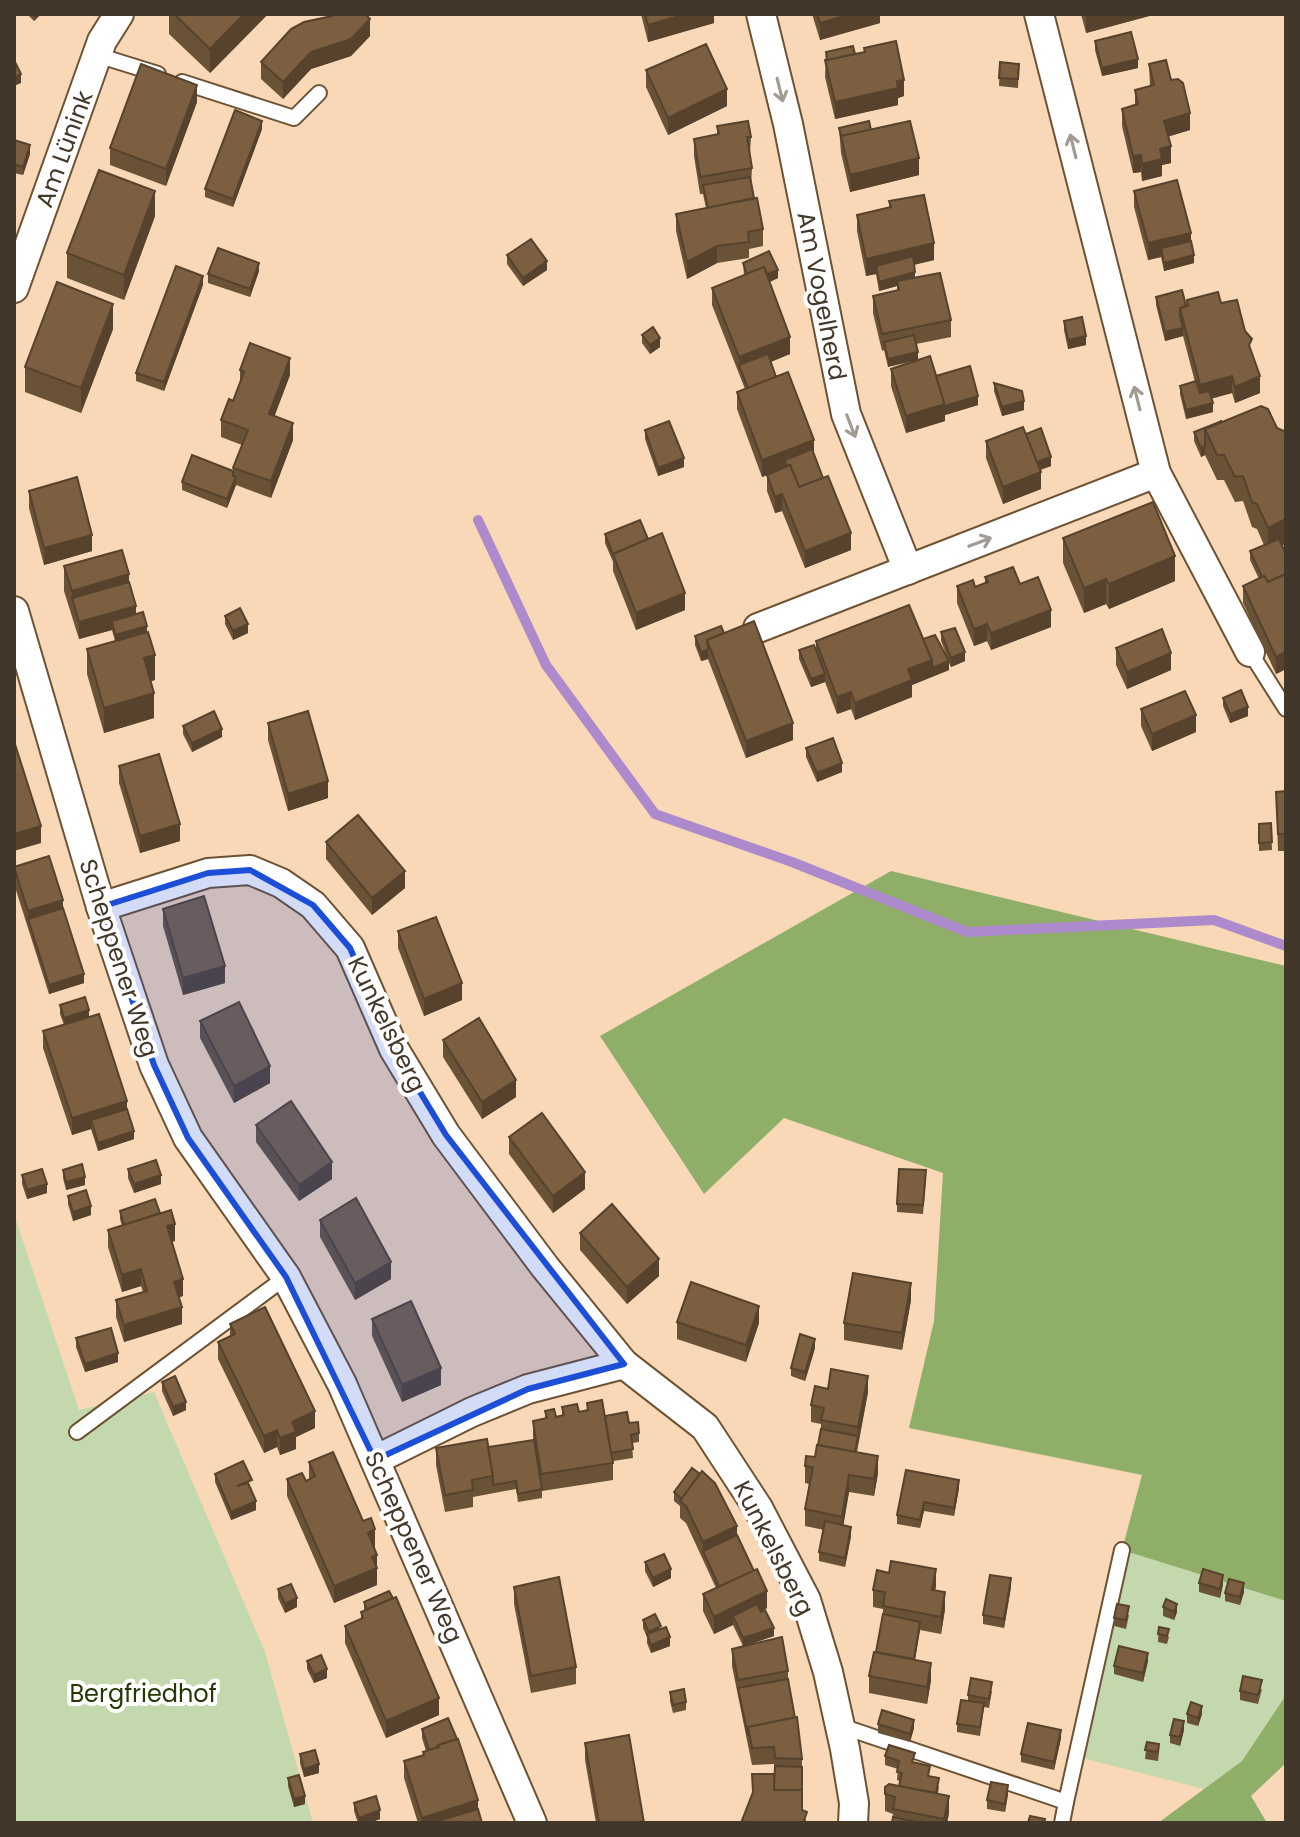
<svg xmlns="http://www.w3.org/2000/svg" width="1300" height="1837" font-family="Poppins,sans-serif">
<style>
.green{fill:#c4d8ad}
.forest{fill:#8faf68}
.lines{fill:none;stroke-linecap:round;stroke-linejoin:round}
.stream{stroke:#ad8acc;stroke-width:10}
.service-casing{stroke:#6e5234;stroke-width:18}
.minor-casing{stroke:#6e5234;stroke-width:32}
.service{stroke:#fff;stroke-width:14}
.minor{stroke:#fff;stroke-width:28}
.wall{fill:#6a5237}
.shaded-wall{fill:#56422d}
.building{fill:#7b5f40;stroke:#56422d;stroke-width:2}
.oneway{stroke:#a19b94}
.marked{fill:#1d4ed8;fill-opacity:0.2;stroke:#1d4ed8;stroke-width:6;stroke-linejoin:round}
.labels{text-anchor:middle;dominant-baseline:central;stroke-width:8;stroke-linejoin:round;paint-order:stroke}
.street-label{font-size:24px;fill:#433729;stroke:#fff}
.park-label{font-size:24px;fill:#253803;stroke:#fff}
</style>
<rect width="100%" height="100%" fill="#f8d8b6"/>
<!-- green -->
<g class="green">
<polygon points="14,1214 79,1410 154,1392 265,1652 313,1823 14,1823"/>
<polygon points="1122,1550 1286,1601 1286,1695 1242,1761 1204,1789 1074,1756"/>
</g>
<!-- forest -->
<g class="forest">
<polygon points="891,871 1286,966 1286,1601 1122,1550 1142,1475 909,1428 934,1321 943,1173 784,1118 704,1194 600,1036"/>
<polygon points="1286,1695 1286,1763 1251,1796 1267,1823 1158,1823 1242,1761"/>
</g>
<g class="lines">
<!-- stream -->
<polyline class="stream" points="478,520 546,665 655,814 792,862 967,932 1214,920 1286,946"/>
<!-- service casing -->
<g class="service-casing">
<g id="service">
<polyline points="97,55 158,74"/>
<polyline points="182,82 294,118 319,93"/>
<polyline points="1250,652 1286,709"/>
<polyline points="77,1432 286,1277"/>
<polyline points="841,1726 1066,1802 1062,1823"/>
<polyline points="1066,1802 1122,1550"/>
</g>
</g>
<!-- minor casing -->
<g class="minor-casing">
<g id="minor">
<polyline points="761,14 788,124 846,414 908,570"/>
<polyline points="1039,14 1156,473 1250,652"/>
<polyline points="14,288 102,41 119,14"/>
<polyline points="14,611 101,907 154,1065 188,1138 286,1277 342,1384 532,1823"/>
<polyline points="758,628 1156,473"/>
<polyline points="101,907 208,873 250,870 281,883 313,905 350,948 394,1049 446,1135 545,1267 624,1364 705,1427 758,1508 806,1600 828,1672 845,1749 854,1803 853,1823"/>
<polyline points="375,1460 472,1412 528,1389 624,1364"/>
</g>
</g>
<!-- service -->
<use href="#service" class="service"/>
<!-- minor -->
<use href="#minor" class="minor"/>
</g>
<!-- wall -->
<g class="wall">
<polygon points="27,14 41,14 34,21"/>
<polygon points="169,14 268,14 210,73 169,34"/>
<polygon points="641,14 714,14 714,23 648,42"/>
<polygon points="812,14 880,14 880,23 820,40"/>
<polygon points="1081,14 1153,14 1153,15 1086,33"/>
<polygon points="370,36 351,56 311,69 283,99 261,79 261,62"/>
<polygon points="1095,41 1138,68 1102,76 1095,50"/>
<polygon points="864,48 904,96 898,98 898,105 835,119 825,77 826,52 855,54 864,52"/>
<polygon points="1000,62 1019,64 1018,88 999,86"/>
<polygon points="1149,64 1171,80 1190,130 1168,136 1171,163 1162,165 1162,176 1142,181 1141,172 1133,173 1122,126 1122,109 1135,105 1135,90 1150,86"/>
<polygon points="646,70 727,106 668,135 646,87"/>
<polygon points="197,102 166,186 110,165 110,148"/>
<polygon points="717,126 751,137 750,154 752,168 751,185 754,198 763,229 763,246 749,249 749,258 717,263 687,279 676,231 676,214 706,208 703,194 700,194 694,156 694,139 717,134"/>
<polygon points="839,128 871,130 919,175 850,192 841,153"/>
<polygon points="262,129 233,207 205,197 205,189"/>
<polygon points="14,140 30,154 23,175 14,173"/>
<polygon points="1134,191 1191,241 1194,263 1164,271 1161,257 1148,260 1134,207"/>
<polygon points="889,201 934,260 914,265 915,277 951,320 951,337 916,344 888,367 884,350 882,351 873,313 873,296 897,290 897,286 879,291 876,274 866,276 857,231 857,215 889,207"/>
<polygon points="155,216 124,300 67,278 67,253"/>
<polygon points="507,255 547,270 523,286 507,264"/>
<polygon points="743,263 778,278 770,282 790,354 771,362 776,377 814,454 851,550 805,568 782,511 775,513 767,491 767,475 762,477 737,409 737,392 745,389 712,305 712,288 744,275"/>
<polygon points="259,271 250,297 208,283 208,274"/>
<polygon points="203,285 164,391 136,381 136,373"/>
<polygon points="1156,297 1186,306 1187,300 1221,303 1245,331 1252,354 1260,393 1235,403 1232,393 1211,398 1213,412 1186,419 1180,394 1180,386 1195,382 1183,336 1165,341 1156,305"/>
<polygon points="1064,321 1086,345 1068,349 1064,330"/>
<polygon points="113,329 81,413 25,392 25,367"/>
<polygon points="642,335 660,347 650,354 642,343"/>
<polygon points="891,369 936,376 978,405 945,415 945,421 906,433 891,386"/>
<polygon points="240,370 290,375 274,416 293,440 271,498 236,485 227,508 182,490 182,482 233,471 233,468 242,445 221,437 221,420 233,401 240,382"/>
<polygon points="994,383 1024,410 1002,416 994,391"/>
<polygon points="1222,421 1286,554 1286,669 1276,674 1243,603 1243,586 1259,579 1250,560 1250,551 1264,545 1257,529 1252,527 1243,501 1235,502 1224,480 1217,480 1205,455 1201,457 1194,441 1194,432"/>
<polygon points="645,430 684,467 658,476 645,439"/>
<polygon points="1026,434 1051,466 1040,470 1041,489 1003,504 986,458 986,441"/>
<polygon points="29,491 92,551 44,565 29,508"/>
<polygon points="605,534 648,539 685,610 636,630 613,571 613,562 605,543"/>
<polygon points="1063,538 1175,581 1109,609 1106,604 1084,613 1063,563"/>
<polygon points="64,566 129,582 136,614 147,632 155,680 151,681 154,718 104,733 87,674 87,649 115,641 112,630 79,639 64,591"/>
<polygon points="985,577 1020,584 1051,627 991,650 987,641 974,646 957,603 957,586 975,587 985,583"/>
<polygon points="225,616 248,633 233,640 225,624"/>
<polygon points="941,632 965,661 951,667 949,663 949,670 912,685 912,697 855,720 851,709 837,714 825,682 811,687 799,659 799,650 816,650 816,641 923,639 948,659 941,641"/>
<polygon points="724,633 793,740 746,758 708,659 701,661 695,645 695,636"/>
<polygon points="1116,648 1171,670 1127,689 1116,665"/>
<polygon points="1223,698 1248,716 1230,723 1223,706"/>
<polygon points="1141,709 1196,732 1152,751 1141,726"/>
<polygon points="268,723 328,798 288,811 268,740"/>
<polygon points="183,726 222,737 192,752 183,734"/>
<polygon points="806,748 842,772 817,782 806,757"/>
<polygon points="119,766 180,841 140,853 119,783"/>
<polygon points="1286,791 1286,851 1278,851 1276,792"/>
<polygon points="1271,823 1272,850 1259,851 1259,824"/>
<polygon points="326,842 405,888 372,915 326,859"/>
<polygon points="14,867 63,908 84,983 49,994 14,884"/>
<polygon points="163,909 225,983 183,995 163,926"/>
<polygon points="398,931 462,1000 424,1016 398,948"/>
<polygon points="60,1005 89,1017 127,1109 134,1139 98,1151 91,1129 72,1135 43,1048 43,1031 64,1025 60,1014"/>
<polygon points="200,1021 270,1083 234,1103 200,1038"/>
<polygon points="443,1040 516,1097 482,1119 443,1057"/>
<polygon points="256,1125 332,1179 299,1201 256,1142"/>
<polygon points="509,1137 585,1189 553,1213 509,1154"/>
<polygon points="128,1169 161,1184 134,1193 128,1178"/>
<polygon points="63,1170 85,1185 66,1190 63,1178"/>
<polygon points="22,1175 47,1193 27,1199 22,1184"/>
<polygon points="926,1179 923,1214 897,1212 897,1204"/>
<polygon points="68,1196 91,1215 73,1221 68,1204"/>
<polygon points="120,1211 160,1213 175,1241 171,1242 183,1296 179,1297 182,1324 124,1342 116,1317 116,1300 143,1292 141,1286 122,1292 108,1247 108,1230 122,1226 120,1219"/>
<polygon points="320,1220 391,1279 355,1300 320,1237"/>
<polygon points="580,1233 659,1276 627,1304 580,1250"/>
<polygon points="911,1300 902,1350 844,1340 844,1323"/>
<polygon points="372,1319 441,1385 402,1402 372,1336"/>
<polygon points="677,1322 759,1323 746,1362 677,1339"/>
<polygon points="230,1324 315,1428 296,1437 296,1449 280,1455 277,1447 264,1453 218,1359 218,1342 230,1336"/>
<polygon points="76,1338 118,1362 85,1372 76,1347"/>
<polygon points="815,1348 805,1381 791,1376 791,1368"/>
<polygon points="162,1382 186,1410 173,1416 162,1391"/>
<polygon points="868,1392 857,1452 878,1473 874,1496 849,1492 843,1525 851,1536 845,1567 819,1561 819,1552 824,1530 805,1526 805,1509 809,1484 805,1483 805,1466 815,1457 821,1429 821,1424 811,1422 811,1405"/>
<polygon points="587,1403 605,1416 629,1423 639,1433 639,1442 632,1443 633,1458 613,1461 613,1480 542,1491 542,1498 518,1502 516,1489 473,1497 473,1507 445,1512 436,1465 436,1448 488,1447 533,1440 533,1421 545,1418 545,1411 556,1417 562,1415 562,1407 579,1412 587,1411"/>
<polygon points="309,1462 363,1521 375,1546 374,1547 377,1555 377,1585 334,1603 287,1496 287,1479 306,1481 309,1479"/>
<polygon points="906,1470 959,1488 954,1516 924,1511 920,1528 897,1524 897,1515"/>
<polygon points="215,1474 252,1488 250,1489 256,1510 231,1520 215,1482"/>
<polygon points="674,1492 737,1535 767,1608 761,1611 774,1636 745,1646 788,1671 788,1682 802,1759 802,1810 807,1823 752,1793 752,1774 774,1775 774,1764 752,1765 732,1666 732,1649 743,1646 733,1625 714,1634 703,1611 703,1594 716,1588 686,1523 680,1518 680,1506 674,1501"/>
<polygon points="645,1562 671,1578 653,1587 645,1571"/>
<polygon points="1199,1583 1223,1584 1220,1598 1199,1592"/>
<polygon points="936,1586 935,1590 945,1609 941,1634 920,1630 915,1660 931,1680 927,1704 869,1693 869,1676 876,1652 883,1614 883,1609 873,1607 873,1590"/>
<polygon points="514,1587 576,1667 576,1684 531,1693 514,1604"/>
<polygon points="1011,1587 1004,1628 983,1624 983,1615"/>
<polygon points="278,1589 297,1607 285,1613 278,1598"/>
<polygon points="1244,1592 1240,1605 1225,1601 1225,1593"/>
<polygon points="364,1602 439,1715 386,1738 345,1643 345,1626 361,1619 361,1612 364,1611"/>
<polygon points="1163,1607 1177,1612 1174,1620 1163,1616"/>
<polygon points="1129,1615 1126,1629 1114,1626 1114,1618"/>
<polygon points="643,1620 661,1629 670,1646 651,1653 647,1643 647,1637 643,1628"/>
<polygon points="1159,1627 1169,1637 1167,1644 1158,1642"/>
<polygon points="307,1661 327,1678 314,1683 307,1669"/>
<polygon points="1148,1661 1143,1682 1114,1674 1114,1666"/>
<polygon points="1262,1689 1258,1704 1240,1700 1240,1691"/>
<polygon points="992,1691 989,1708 984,1707 980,1736 957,1732 957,1724 968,1701 968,1695"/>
<polygon points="670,1692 686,1702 686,1710 673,1713 670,1701"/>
<polygon points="1187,1714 1202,1714 1198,1726 1187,1723"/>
<polygon points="878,1724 914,1728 910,1742 878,1733"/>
<polygon points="422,1729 478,1809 482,1823 418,1823 404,1778 404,1761 423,1755 423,1752 426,1751 422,1738"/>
<polygon points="1184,1730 1180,1746 1170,1743 1170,1735"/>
<polygon points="1061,1738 1054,1770 1021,1762 1021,1754"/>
<polygon points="1147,1742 1159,1753 1158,1761 1145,1759"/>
<polygon points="585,1743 644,1823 596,1823 585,1760"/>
<polygon points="300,1754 319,1773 304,1777 300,1763"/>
<polygon points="885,1756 915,1762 929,1776 939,1787 938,1793 949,1813 947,1823 892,1823 893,1814 885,1811 885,1787 899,1786 900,1781 897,1780 898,1769 885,1765"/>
<polygon points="288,1778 305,1804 294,1807 288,1786"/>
<polygon points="1008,1794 1005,1812 987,1809 987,1800"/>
<polygon points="354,1803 380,1819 369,1823 358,1823 354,1811"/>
</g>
<!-- shaded-wall -->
<g class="shaded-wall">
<polygon points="34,14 41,14 34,21"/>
<polygon points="244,14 268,14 210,73 210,49"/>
<polygon points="686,14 714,14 714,23 648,42 648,25"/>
<polygon points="851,14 880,14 880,23 820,40 820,23"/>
<polygon points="1092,14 1153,14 1153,15 1086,33 1086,16"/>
<polygon points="370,19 370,36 351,56 311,69 283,99 283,82 311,52"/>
<polygon points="1138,59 1138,68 1102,76 1102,68"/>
<polygon points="21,74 21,83 14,86 14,78"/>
<polygon points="904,80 904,96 898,98 898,105 835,119 835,102"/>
<polygon points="197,85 197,102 166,186 166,169"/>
<polygon points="727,89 727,106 668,135 668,118"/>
<polygon points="1190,113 1190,130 1164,138 1164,121"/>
<polygon points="262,121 262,129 233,207 233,199"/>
<polygon points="30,145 30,154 23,175 23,167"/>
<polygon points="1171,146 1171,163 1162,165 1162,176 1142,181 1142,164 1160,149"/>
<polygon points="1141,155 1141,172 1133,173 1133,156"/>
<polygon points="919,158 919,175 850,192 850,175"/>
<polygon points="155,191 155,216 124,300 124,275"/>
<polygon points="1191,233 1191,250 1161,248 1161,257 1148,260 1148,243"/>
<polygon points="934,243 934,260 877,273 876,266 876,274 866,276 866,259"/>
<polygon points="717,246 717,263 687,279 687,262"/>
<polygon points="1194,255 1194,263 1164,271 1164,263"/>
<polygon points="547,261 547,270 523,286 523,278"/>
<polygon points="259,263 259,271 250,297 250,289"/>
<polygon points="778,270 778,278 750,290 750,282"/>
<polygon points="915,272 915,281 897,281 897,286 879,291 879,282"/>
<polygon points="203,276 203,285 164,391 164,382"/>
<polygon points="113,304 113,329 81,413 81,388"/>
<polygon points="1183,328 1183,336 1165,341 1165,332"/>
<polygon points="1086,336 1086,345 1068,349 1068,340"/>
<polygon points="790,337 790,354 742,373 739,365 739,357"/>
<polygon points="660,338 660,347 650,354 650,345"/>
<polygon points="918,352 918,360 888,367 888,359"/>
<polygon points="290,358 290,375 269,431 269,414"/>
<polygon points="1232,376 1232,393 1200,402 1200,385"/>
<polygon points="1260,376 1260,393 1235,403 1235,387"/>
<polygon points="978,396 978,405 945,415 945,421 906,433 906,416 945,404"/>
<polygon points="1024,401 1024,410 1002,416 1002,407"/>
<polygon points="1213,403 1213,412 1186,419 1186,410"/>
<polygon points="293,423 293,440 271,498 271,481"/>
<polygon points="814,440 814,457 785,460 785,468 762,477 762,460"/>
<polygon points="1205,446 1205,455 1201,457 1201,448"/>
<polygon points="1051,457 1051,466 1034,472 1034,464"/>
<polygon points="684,458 684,467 658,476 658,468"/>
<polygon points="1041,472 1041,489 1003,504 1003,487"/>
<polygon points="236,477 236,485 227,508 227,499"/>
<polygon points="782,494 782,511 775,513 775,497"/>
<polygon points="1286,519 1286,544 1268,552 1268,528"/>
<polygon points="851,533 851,550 805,568 805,551"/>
<polygon points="92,535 92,551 44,565 44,548"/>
<polygon points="1175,556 1175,581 1109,609 1109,584"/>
<polygon points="129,574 129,599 72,598 72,615 72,591"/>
<polygon points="1106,579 1106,604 1084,613 1084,588"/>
<polygon points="685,593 685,610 636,630 636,613"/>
<polygon points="136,606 136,623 112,621 112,630 79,639 79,622"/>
<polygon points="1051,610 1051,627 991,650 991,633"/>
<polygon points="248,624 248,633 233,640 233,631"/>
<polygon points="987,624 987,641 974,646 974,629"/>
<polygon points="147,626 147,635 115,644 115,635"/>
<polygon points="708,650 708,659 701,661 701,652"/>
<polygon points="965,652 965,661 951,667 951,658"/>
<polygon points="1286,652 1286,669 1276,674 1276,657"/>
<polygon points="1171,653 1171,670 1127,689 1127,672"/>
<polygon points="155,655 155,680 144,683 144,658"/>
<polygon points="932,660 949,661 949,670 912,685 912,697 855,720 855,703 908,669"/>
<polygon points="825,674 825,682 811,687 811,679"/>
<polygon points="851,692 851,709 837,714 837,697"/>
<polygon points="154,693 154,718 104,733 104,708"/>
<polygon points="1248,707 1248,716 1230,723 1230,714"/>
<polygon points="1196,715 1196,732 1152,751 1152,734"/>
<polygon points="793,723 793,740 746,758 746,741"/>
<polygon points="222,729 222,737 192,752 192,743"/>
<polygon points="842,763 842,772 817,782 817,773"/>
<polygon points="328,781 328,798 288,811 288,794"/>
<polygon points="180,824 180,841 140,853 140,836"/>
<polygon points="41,826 41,843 14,851 14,834"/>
<polygon points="405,871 405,888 372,915 372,898"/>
<polygon points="63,900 63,917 28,919 28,928 28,911"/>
<polygon points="225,966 225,983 183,995 183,978"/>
<polygon points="84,974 84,983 49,994 49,985"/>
<polygon points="462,983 462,1000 424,1016 424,999"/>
<polygon points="89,1010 89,1019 64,1027 64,1018"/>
<polygon points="270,1066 270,1083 234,1103 234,1086"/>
<polygon points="516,1080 516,1097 482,1119 482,1102"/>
<polygon points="127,1101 127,1118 91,1120 91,1129 72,1135 72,1118"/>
<polygon points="134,1131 134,1139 98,1151 98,1143"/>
<polygon points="332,1162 332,1179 299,1201 299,1185"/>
<polygon points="585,1172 585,1189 553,1213 553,1196"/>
<polygon points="161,1175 161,1184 134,1193 134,1184"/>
<polygon points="85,1177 85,1185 66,1190 66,1182"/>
<polygon points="47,1184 47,1193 27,1199 27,1190"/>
<polygon points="91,1206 91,1215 73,1221 73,1212"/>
<polygon points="175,1224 175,1241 167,1243 167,1226"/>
<polygon points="659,1259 659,1276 627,1304 627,1287"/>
<polygon points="391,1262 391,1279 355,1300 355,1283"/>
<polygon points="141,1269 141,1286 122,1292 122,1275"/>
<polygon points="183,1279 183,1296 174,1299 174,1282"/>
<polygon points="911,1283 911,1300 902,1350 902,1333"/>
<polygon points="759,1306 759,1323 746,1362 746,1345"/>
<polygon points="182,1307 182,1324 124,1342 124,1325"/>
<polygon points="815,1339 815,1348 805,1381 805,1372"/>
<polygon points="118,1353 118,1362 85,1372 85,1364"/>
<polygon points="441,1368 441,1385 402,1402 402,1385"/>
<polygon points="868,1376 868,1392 858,1444 858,1427"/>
<polygon points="186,1402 186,1410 173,1416 173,1407"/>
<polygon points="315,1411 315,1428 296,1437 296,1449 280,1455 280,1438 292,1422"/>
<polygon points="277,1430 277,1447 264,1453 264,1436"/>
<polygon points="878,1456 878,1473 874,1496 874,1479"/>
<polygon points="849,1475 849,1492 842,1534 842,1517"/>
<polygon points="959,1480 959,1488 954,1516 954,1508"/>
<polygon points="256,1501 256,1510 231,1520 231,1512"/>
<polygon points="924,1502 924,1511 920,1528 920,1520"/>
<polygon points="737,1526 737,1543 703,1551 703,1542"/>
<polygon points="851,1527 851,1536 845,1567 845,1558"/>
<polygon points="375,1529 375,1546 368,1550 368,1533"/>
<polygon points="377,1555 377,1585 334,1603 334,1586 372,1557"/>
<polygon points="671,1569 671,1578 653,1587 653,1578"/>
<polygon points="936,1569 936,1586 932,1607 932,1590"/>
<polygon points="1223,1575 1223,1584 1220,1598 1220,1589"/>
<polygon points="1011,1578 1011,1587 1004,1628 1004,1619"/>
<polygon points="1244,1583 1244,1592 1240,1605 1240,1597"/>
<polygon points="767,1591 767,1608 736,1623 733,1616 733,1625 714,1634 714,1617"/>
<polygon points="945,1592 945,1609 941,1634 941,1617"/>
<polygon points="297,1598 297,1607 285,1613 285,1604"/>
<polygon points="1177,1604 1177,1612 1174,1620 1174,1612"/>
<polygon points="920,1622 920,1630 912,1676 912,1667"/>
<polygon points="774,1628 774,1636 743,1646 743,1638"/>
<polygon points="670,1637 670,1646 651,1653 651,1645"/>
<polygon points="1148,1653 1148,1661 1143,1682 1143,1673"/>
<polygon points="931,1663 931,1680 927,1704 927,1687"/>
<polygon points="327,1669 327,1678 314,1683 314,1675"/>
<polygon points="439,1698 439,1715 386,1738 386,1721"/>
<polygon points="1202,1706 1202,1714 1198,1726 1198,1718"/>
<polygon points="914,1720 914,1728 910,1742 910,1734"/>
<polygon points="1184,1721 1184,1730 1180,1746 1180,1737"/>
<polygon points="1061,1730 1061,1738 1054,1770 1054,1762"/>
<polygon points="319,1764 319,1773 304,1777 304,1769"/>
<polygon points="1008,1785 1008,1794 1005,1812 1005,1804"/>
<polygon points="305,1796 305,1804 294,1807 294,1799"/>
<polygon points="949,1796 949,1813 947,1823 944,1823"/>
<polygon points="478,1800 478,1817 441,1820 441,1823 422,1823 422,1818"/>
<polygon points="380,1810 380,1819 369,1823 359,1823 359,1818"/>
</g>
<!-- building -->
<g class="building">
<polygon points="174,14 244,14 210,49"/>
<polygon points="334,14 365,14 370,19 351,39 311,52 283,82 261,62 291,29 304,22 332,16"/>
<polygon points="645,14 686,14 648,25"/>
<polygon points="817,14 851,14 820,23"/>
<polygon points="1131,32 1138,59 1102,68 1095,41"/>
<polygon points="896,41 904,80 897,81 898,88 835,102 825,60 865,52 864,48"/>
<polygon points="706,44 727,89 668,118 646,70"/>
<polygon points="853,46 855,54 827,60 826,52"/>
<polygon points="14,60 21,74 14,78"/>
<polygon points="1166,60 1171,80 1178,79 1183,83 1190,113 1164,121 1171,146 1160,149 1162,159 1142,164 1141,155 1133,156 1122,109 1138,104 1135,90 1154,85 1149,64"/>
<polygon points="1000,62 1019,64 1018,79 999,78"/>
<polygon points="141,64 197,85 166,169 110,148"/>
<polygon points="235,110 262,121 233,199 205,189"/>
<polygon points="748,121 751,137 747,137 752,168 700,177 694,139 719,134 717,126"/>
<polygon points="869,121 871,130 841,136 839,128"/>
<polygon points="910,121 919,158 850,175 841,136"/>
<polygon points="14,140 30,145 23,167 14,164"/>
<polygon points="99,170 155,191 124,275 67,253"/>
<polygon points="750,177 754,198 708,208 703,185"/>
<polygon points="1177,180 1191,233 1148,243 1134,191"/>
<polygon points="924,195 934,243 866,259 857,215 891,207 889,201"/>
<polygon points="757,198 763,229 748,232 749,242 717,246 687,262 676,214"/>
<polygon points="531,239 547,261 523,278 507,255"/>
<polygon points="1191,241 1194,255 1164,263 1161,248"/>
<polygon points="218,248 259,263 250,289 208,274"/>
<polygon points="769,251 778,270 767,274 764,267 747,274 743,263"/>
<polygon points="913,256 915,272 879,282 876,266"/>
<polygon points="176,266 203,276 164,382 136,373"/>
<polygon points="764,267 790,337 739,357 712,288"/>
<polygon points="940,273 951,320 882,334 873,296 899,290 897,281"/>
<polygon points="57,282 113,304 81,388 25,367"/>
<polygon points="1182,290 1186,306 1180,308 1180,316 1183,328 1165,332 1156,297"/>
<polygon points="1218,292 1221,303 1237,300 1245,331 1252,339 1249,345 1260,376 1235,387 1232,376 1200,385 1180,308 1188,306 1187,300"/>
<polygon points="1082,317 1086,336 1068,340 1064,321"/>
<polygon points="653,327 660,338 650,345 642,335"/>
<polygon points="914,335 918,352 888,359 884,342"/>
<polygon points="250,343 290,358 269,414 293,423 271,481 233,468 248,430 221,420 229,399 233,401 244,372 240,370"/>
<polygon points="768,354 776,377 748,388 739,365"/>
<polygon points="930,356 945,404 906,416 891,369"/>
<polygon points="970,366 978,396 945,406 936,376"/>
<polygon points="788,372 814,440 762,460 737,392"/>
<polygon points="1196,381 1200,393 1209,391 1213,403 1186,410 1180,386"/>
<polygon points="994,383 1022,391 1024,401 1002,407"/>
<polygon points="1261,406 1268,409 1277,428 1284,431 1286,435 1286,519 1268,528 1257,504 1252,502 1243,476 1235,477 1224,455 1217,455 1205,429"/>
<polygon points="669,421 684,458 658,468 645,430"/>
<polygon points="1222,421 1205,429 1205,446 1201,448 1194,432"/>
<polygon points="1023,427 1041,472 1003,487 986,441"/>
<polygon points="1041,428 1051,457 1037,462 1026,434"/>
<polygon points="812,449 823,478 799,487 790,465 787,466 785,460"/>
<polygon points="192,455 233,471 233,476 236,477 227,499 182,482"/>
<polygon points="790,465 799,487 828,476 851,533 805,551 782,494 775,497 767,475"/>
<polygon points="77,477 92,535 44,548 29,491"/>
<polygon points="1153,502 1175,556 1109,584 1106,579 1084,588 1063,538"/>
<polygon points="640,520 648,539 613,554 605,534"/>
<polygon points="662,533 685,593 636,613 613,554"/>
<polygon points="1279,539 1286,554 1286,574 1268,582 1264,576 1262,577 1250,551"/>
<polygon points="122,550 129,574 72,591 64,566"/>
<polygon points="1013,567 1020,584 1038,577 1051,610 991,633 987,624 974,629 957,586 973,580 975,587 988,582 985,577"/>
<polygon points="1286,574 1286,652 1276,657 1243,586 1264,576 1268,582"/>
<polygon points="129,582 136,606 79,622 72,598"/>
<polygon points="909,605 932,660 908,669 912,680 855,703 851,692 837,697 816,641"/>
<polygon points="240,608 248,624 233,631 225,616"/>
<polygon points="143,612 147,626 115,635 112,621"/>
<polygon points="754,621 793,723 746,741 707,640"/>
<polygon points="721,626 724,633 707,640 708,650 701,652 695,636"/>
<polygon points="955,628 965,652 951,658 941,632"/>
<polygon points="1162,629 1171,653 1127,672 1116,648"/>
<polygon points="148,632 155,655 144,658 154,693 104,708 87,649"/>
<polygon points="935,635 949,661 932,668 932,660 923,639"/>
<polygon points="814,645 825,674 811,679 799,650"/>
<polygon points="1241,690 1248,707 1230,714 1223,698"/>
<polygon points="1185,691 1196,715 1152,734 1141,709"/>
<polygon points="214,711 222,729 192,743 183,726"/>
<polygon points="308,711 328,781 288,794 268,723"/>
<polygon points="833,738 842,763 817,773 806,748"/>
<polygon points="14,741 41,826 14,834"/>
<polygon points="159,754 180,824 140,836 119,766"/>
<polygon points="1286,791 1286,834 1278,834 1276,792"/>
<polygon points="358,815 405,871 372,898 326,842"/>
<polygon points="1271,823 1272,842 1259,843 1259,824"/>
<polygon points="49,856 63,900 28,911 14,867"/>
<polygon points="204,896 225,966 183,978 163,909"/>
<polygon points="63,908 84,974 49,985 28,919"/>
<polygon points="436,917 462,983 424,999 398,931"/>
<polygon points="85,997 89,1010 64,1018 60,1005"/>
<polygon points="239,1002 270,1066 234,1086 200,1021"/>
<polygon points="99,1014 127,1101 72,1118 43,1031"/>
<polygon points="479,1018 516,1080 482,1102 443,1040"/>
<polygon points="291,1101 332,1162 299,1185 256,1125"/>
<polygon points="127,1109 134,1131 98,1143 91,1120"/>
<polygon points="542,1113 585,1172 553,1196 509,1137"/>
<polygon points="156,1160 161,1175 134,1184 128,1169"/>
<polygon points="82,1164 85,1177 66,1182 63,1170"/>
<polygon points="42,1169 47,1184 27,1190 22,1175"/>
<polygon points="899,1169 926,1170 923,1205 897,1204"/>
<polygon points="86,1190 91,1206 73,1212 68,1196"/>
<polygon points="356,1198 391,1262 355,1283 320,1220"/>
<polygon points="155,1199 160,1213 124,1225 120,1211"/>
<polygon points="612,1204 659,1259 627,1287 580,1233"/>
<polygon points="171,1210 175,1224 167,1226 183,1279 174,1282 182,1307 124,1325 116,1300 147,1291 141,1269 122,1275 108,1230"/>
<polygon points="853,1273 911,1283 902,1333 844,1323"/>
<polygon points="691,1282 759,1306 746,1345 677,1322"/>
<polygon points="411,1301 441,1368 402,1385 372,1319"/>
<polygon points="265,1307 315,1411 292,1422 296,1432 280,1438 277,1430 264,1436 218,1342 235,1334 230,1324"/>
<polygon points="111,1328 118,1353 85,1364 76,1338"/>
<polygon points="800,1334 815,1339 805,1372 791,1368"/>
<polygon points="831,1369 868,1376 858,1427 821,1420 824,1408 811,1405 815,1386 828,1389"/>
<polygon points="175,1376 186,1402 173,1407 162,1382"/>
<polygon points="602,1400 613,1463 541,1474 533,1421 547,1418 545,1411 554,1409 556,1417 564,1415 562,1407 577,1404 579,1412 588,1410 587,1403"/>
<polygon points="627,1412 629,1423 638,1422 639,1433 631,1435 633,1449 611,1453 605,1416"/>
<polygon points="821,1429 858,1436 855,1452 818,1445"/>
<polygon points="487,1439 493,1476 472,1480 473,1490 445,1495 436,1448"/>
<polygon points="534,1440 542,1489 518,1494 516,1481 493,1485 493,1476 488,1447"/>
<polygon points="817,1445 878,1456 874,1479 849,1475 842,1517 805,1509 813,1467 805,1466 806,1456 815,1457"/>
<polygon points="333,1452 363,1521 371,1518 375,1529 368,1533 377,1555 372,1557 377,1568 334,1586 287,1479 302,1473 306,1481 315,1476 309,1462"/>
<polygon points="243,1461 252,1480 237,1486 248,1483 256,1501 231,1512 215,1474"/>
<polygon points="692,1468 700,1474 682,1499 674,1492"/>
<polygon points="906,1470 959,1480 954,1508 924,1502 920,1520 897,1515"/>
<polygon points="702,1471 715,1483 737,1526 703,1542 686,1506 680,1501"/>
<polygon points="825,1521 851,1527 845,1558 819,1552"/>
<polygon points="737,1535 754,1571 719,1587 703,1551"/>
<polygon points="664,1554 671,1569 653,1578 645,1562"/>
<polygon points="891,1561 936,1569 932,1590 945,1592 941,1617 883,1606 885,1592 873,1590 877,1570 889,1573"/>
<polygon points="757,1569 767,1591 714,1617 703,1594"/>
<polygon points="1203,1569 1223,1575 1220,1589 1199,1583"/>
<polygon points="990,1575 1011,1578 1004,1619 983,1615"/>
<polygon points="559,1577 576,1667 531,1676 514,1587"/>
<polygon points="1229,1579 1244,1583 1240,1597 1225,1593"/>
<polygon points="291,1584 297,1598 285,1604 278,1589"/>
<polygon points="389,1591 393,1598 367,1609 364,1602"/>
<polygon points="396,1597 439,1698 386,1721 345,1626 363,1618 361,1612"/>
<polygon points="1166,1599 1177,1604 1174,1612 1163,1607"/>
<polygon points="757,1604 761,1612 765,1610 774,1628 743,1638 733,1616"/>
<polygon points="1117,1604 1129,1606 1126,1620 1114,1618"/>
<polygon points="655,1614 661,1626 649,1632 643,1620"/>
<polygon points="883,1614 920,1622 914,1659 876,1652"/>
<polygon points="666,1627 670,1637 651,1645 647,1634"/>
<polygon points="1159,1627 1169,1629 1167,1636 1158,1634"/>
<polygon points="782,1637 788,1671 738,1680 732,1649"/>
<polygon points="1119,1646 1148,1653 1143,1673 1114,1666"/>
<polygon points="874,1652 931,1663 927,1687 869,1676"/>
<polygon points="321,1655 327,1669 314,1675 307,1661"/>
<polygon points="1243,1676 1262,1680 1258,1695 1240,1691"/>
<polygon points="971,1678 992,1682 989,1699 968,1695"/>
<polygon points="788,1679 795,1718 748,1727 748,1736 738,1688"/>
<polygon points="684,1689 686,1702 673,1705 670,1692"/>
<polygon points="961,1700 984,1703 980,1727 957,1724"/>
<polygon points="1191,1702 1202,1706 1198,1718 1187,1714"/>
<polygon points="882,1710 914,1720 910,1734 878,1724"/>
<polygon points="797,1717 802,1759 775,1758 774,1747 752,1748 748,1727"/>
<polygon points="448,1718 457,1739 438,1745 438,1747 429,1750 422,1729"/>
<polygon points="1174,1719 1184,1721 1180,1737 1170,1735"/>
<polygon points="1028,1723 1061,1730 1054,1762 1021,1754"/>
<polygon points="629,1735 644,1823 599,1823 585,1743"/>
<polygon points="458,1739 478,1800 422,1818 404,1761 424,1755 423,1752 439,1747 438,1745"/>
<polygon points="1147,1742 1159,1744 1158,1752 1145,1750"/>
<polygon points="889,1745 915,1753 912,1762 930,1766 928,1776 939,1778 936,1793 899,1786 902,1773 897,1772 899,1761 885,1756"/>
<polygon points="315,1750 319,1764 304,1769 300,1754"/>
<polygon points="775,1766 802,1767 802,1790 774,1790"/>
<polygon points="752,1774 774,1774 774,1790 802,1790 802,1810 807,1812 803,1823 741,1823 753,1792"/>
<polygon points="299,1775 305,1796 294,1799 288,1778"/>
<polygon points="991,1782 1008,1785 1005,1804 987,1800"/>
<polygon points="889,1784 949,1796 944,1819 893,1809 895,1797 885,1794 885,1787"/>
<polygon points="376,1796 380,1810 359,1818 354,1803"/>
<polygon points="478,1809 482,1823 442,1823 441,1820"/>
<polygon points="1030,1816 1045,1819 1044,1823 1028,1823"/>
<polygon points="893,1817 921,1823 892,1823"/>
</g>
<!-- one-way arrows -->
<defs><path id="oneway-shaft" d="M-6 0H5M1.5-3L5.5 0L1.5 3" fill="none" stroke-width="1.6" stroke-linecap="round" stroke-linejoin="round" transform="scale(2)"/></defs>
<g class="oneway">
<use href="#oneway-shaft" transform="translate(780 90) rotate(76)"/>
<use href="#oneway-shaft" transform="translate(1073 146) rotate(-104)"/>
<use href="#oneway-shaft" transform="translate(1137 398) rotate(-104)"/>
<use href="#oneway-shaft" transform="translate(851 426) rotate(69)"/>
<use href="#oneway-shaft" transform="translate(980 542) rotate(-21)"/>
</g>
<!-- marked area -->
<path class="marked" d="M 250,870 L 313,905 L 350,948 L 394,1049 L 446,1135 L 624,1364 L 528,1389 L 375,1460 L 286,1277 L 188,1138 L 154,1065 L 101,907 L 208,873 Z"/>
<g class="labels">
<!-- street labels -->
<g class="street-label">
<text transform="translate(64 149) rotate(-70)">Am Lünink</text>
<text transform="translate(822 296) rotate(79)">Am Vogelherd</text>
<text transform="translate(119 958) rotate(72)">Scheppener Weg</text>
<text transform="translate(387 1024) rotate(64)">Kunkelsberg</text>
<text transform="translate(414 1547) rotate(66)">Scheppener Weg</text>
<text transform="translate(774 1548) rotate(63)">Kunkelsberg</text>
</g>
<!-- park labels -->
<g class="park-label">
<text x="143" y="1693">Bergfriedhof</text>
</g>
</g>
<!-- border -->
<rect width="1300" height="1837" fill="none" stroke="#433729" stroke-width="32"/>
</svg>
